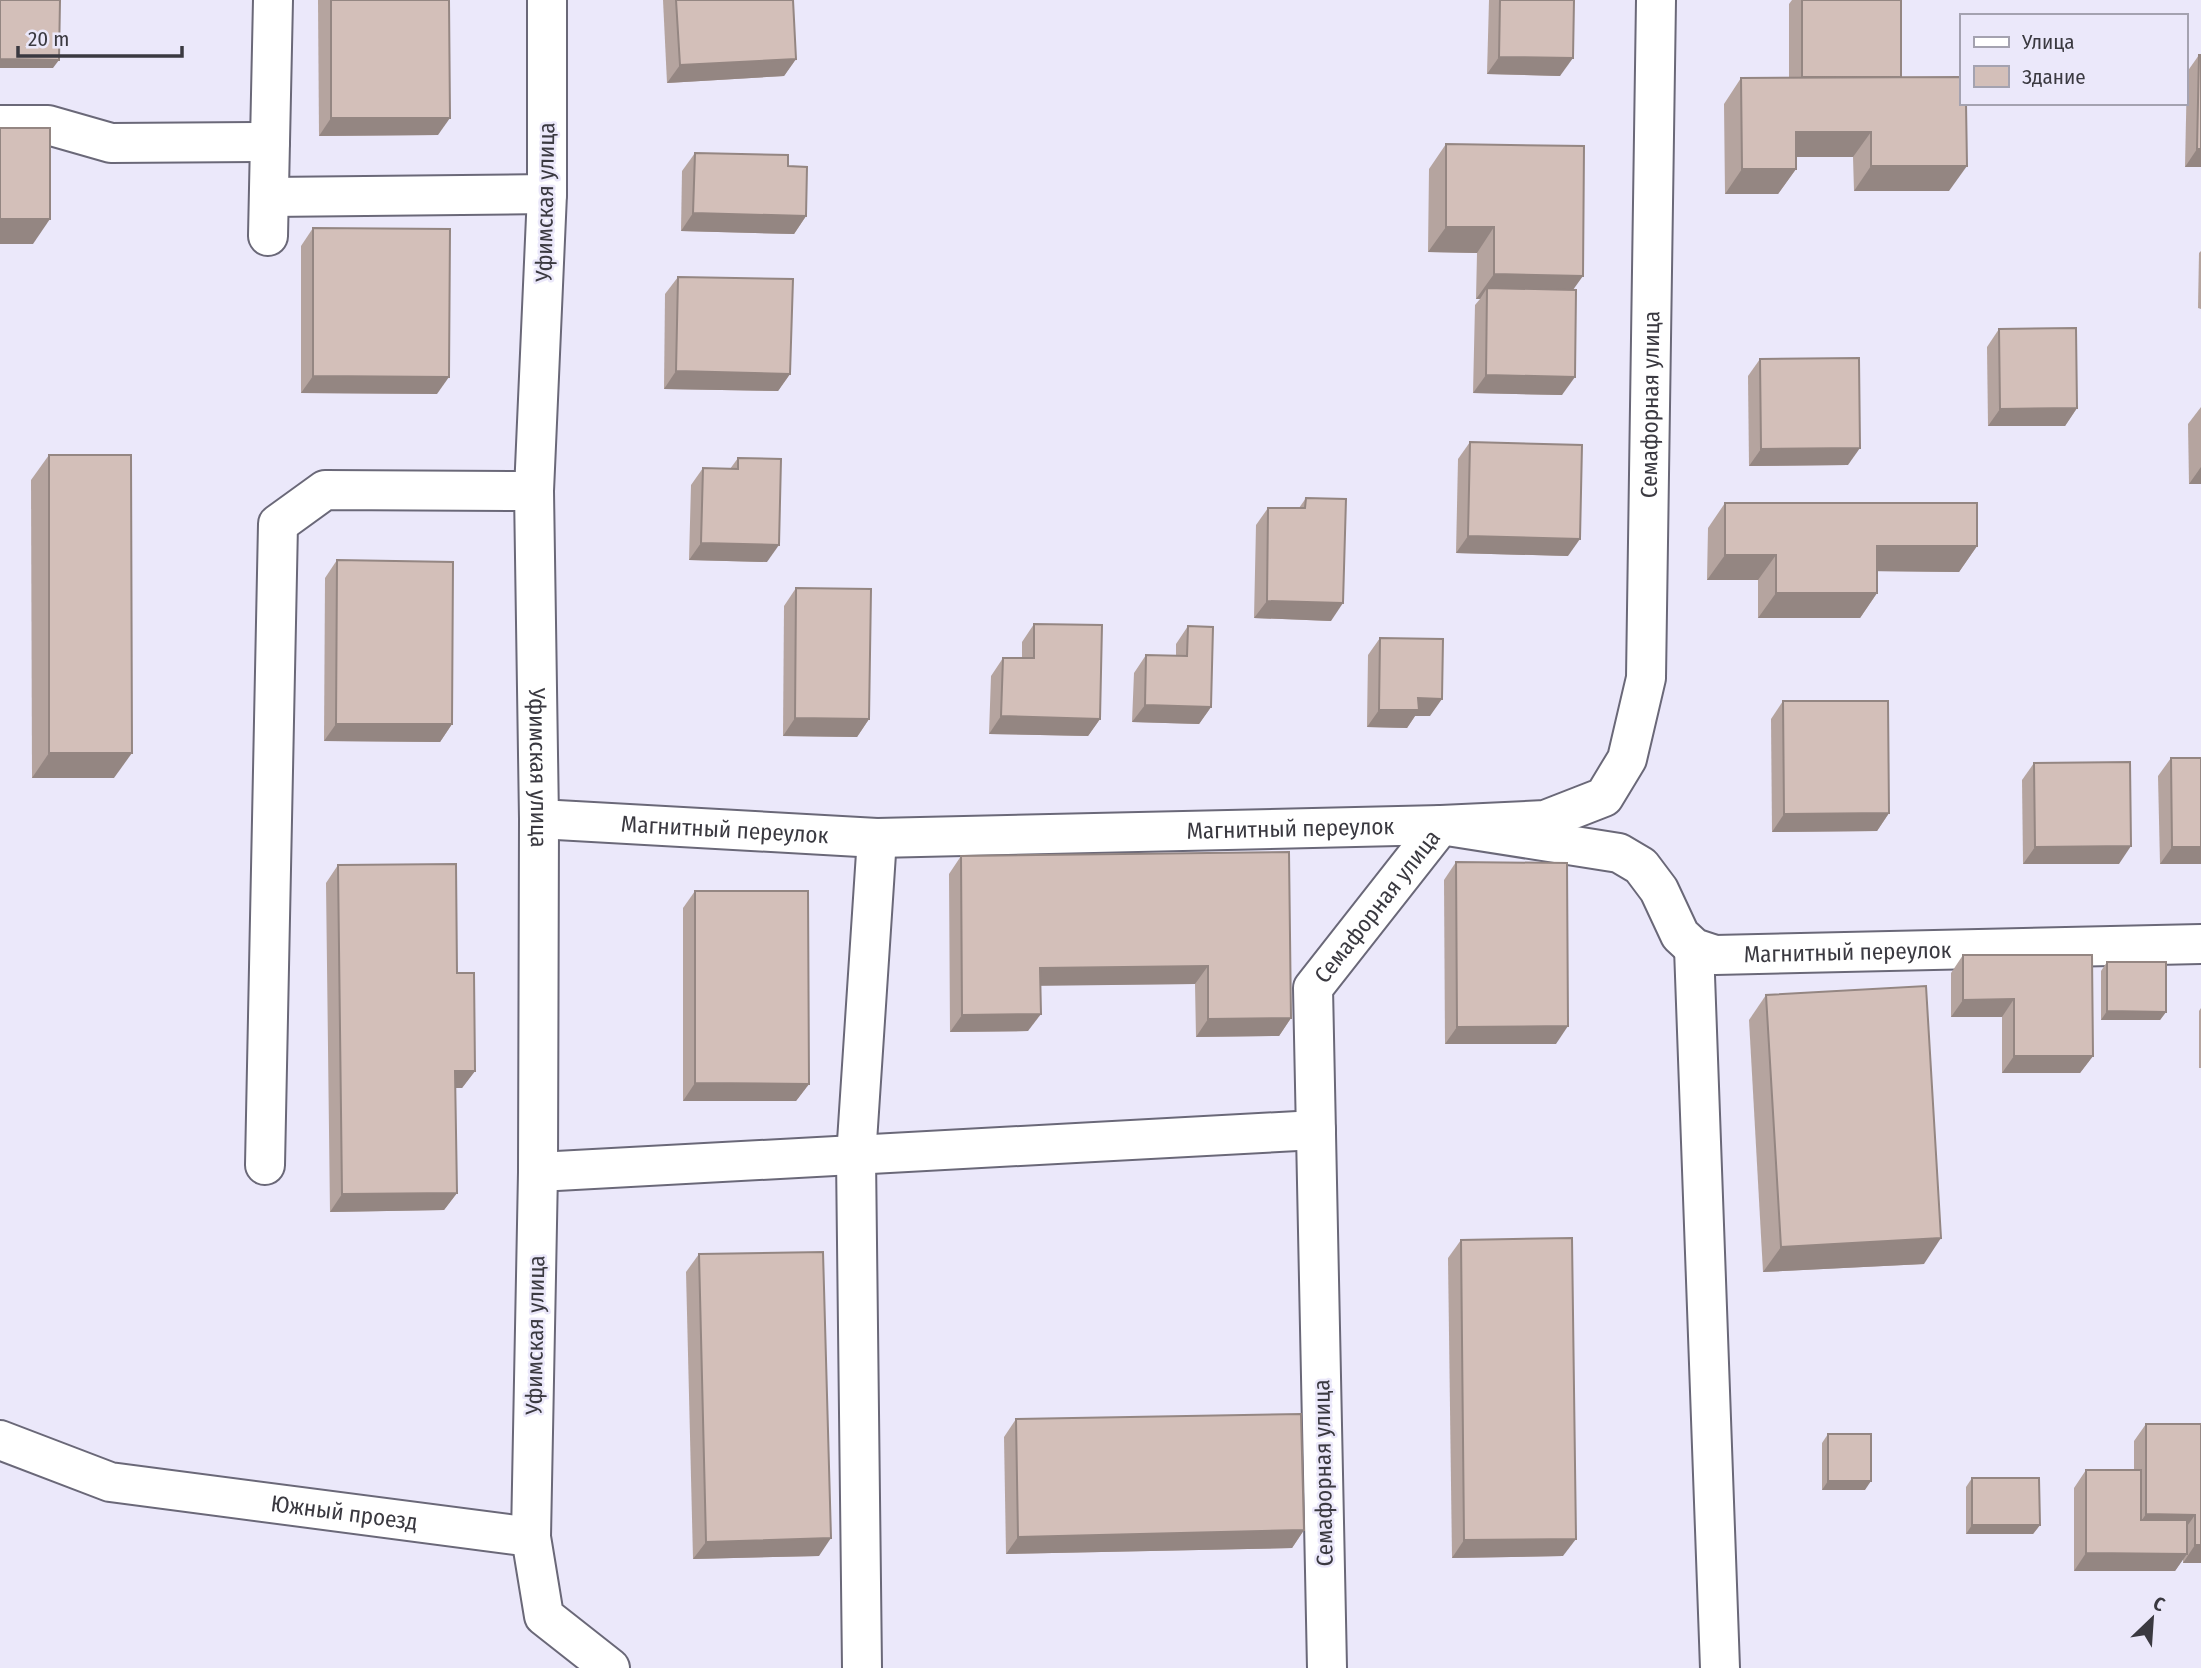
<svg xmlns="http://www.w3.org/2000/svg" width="2201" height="1668" font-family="'Fira Sans Condensed',sans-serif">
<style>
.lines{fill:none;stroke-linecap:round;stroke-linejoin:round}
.minor-casing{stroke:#6a6878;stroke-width:42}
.minor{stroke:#fff;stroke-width:38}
.wall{fill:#b5a49f}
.shaded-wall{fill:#948682}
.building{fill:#d3bfb9;stroke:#948682;stroke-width:2}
.labels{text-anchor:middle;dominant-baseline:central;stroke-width:5;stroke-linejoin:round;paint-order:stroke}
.street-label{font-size:23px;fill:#3a3940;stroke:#ebe8fa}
</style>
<rect width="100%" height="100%" fill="#ebe8fa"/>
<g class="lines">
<!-- minor casing -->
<g class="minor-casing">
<g id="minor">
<path id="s1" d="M 547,0 L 547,194 L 534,491 L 539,819 L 538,1172 L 531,1537 L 544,1616 L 610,1668"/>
<polyline points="0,125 48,125 111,143 270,142"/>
<polyline points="269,197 547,194"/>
<polyline points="268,236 273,0"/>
<path id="s2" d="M 539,819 L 877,838 L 1441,825 L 1619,853 L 1641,866 L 1659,890 L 1680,935 L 1694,948 L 1715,955 L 2201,944"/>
<polyline points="1694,948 1720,1668"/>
<polyline points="265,1165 278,524 325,490 534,491"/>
<polyline points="538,1172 1316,1130"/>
<path id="s3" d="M 0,1440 L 110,1482 L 531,1537"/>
<polyline points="862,1668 856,1157 877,838"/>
<path id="s4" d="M 1327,1668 L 1313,988 L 1441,825 L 1545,820 L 1604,797 L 1627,759 L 1646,678 L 1656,0"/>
</g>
</g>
<!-- minor -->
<use href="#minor" class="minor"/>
</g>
<!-- wall -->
<g class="wall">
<polygon points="318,0 449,0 438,135 319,136"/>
<polygon points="663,0 793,0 796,59 784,76 667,83"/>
<polygon points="1489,0 1574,0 1560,76 1487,74"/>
<polygon points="1792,0 1901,0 1901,77 1949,191 1854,191 1853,157 1796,157 1796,169 1778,194 1725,194 1724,104 1741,78 1789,78 1789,4"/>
<polygon points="2199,55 2201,55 2201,167 2185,167 2187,72"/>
<polygon points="1446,144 1572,290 1562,395 1473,393 1475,305 1480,299 1476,299 1477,253 1428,252 1429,169"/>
<polygon points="695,153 788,166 806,216 794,234 681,231 682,171"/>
<polygon points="313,228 437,394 301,393 301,246"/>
<polygon points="2201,251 2201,309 2198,308 2199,253"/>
<polygon points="678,277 790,374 778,391 664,389 665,294"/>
<polygon points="1999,329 2077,408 2065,426 1988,426 1987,347"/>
<polygon points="1760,359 1848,465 1749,466 1748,376"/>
<polygon points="2201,407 2201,484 2189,484 2188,424"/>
<polygon points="1470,442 1568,556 1456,553 1458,459"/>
<polygon points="49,455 114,778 32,778 31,480"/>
<polygon points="738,458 767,562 689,560 691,485 703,468 730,469"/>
<polygon points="1306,498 1331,621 1254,618 1256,525 1268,508 1299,508"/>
<polygon points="1725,503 1977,546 1959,572 1877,571 1877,593 1860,618 1758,618 1758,580 1707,580 1708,528"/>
<polygon points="337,560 452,724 440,742 324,741 325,578"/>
<polygon points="796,588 869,719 857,737 783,736 784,606"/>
<polygon points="1034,624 1100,719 1088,736 989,734 991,676 1003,658 1022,658 1022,642"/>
<polygon points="1188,626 1211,707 1199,724 1132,722 1134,673 1146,655 1176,656 1176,644"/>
<polygon points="1380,638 1430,716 1415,716 1407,728 1367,727 1368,655"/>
<polygon points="1783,701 1889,813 1877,831 1772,832 1771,719"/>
<polygon points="2171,758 2201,864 2160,864 2158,776"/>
<polygon points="2034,763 2119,864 2023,864 2022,780"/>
<polygon points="1289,852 1291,1018 1279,1036 1196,1037 1195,984 1040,985 1028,1031 950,1032 949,874 961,856"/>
<polygon points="1456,862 1556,1044 1445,1044 1444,880"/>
<polygon points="338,865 457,973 475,1071 462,1088 455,1088 457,1193 444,1210 330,1212 326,883"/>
<polygon points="695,891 809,1084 796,1101 683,1101 683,908"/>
<polygon points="1963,955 2093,1056 2080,1073 2002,1073 2002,1017 1951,1017 1951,973"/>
<polygon points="2107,962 2166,1012 2160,1020 2101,1020 2101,971"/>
<polygon points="1766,995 1924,1264 1763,1272 1749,1020"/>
<polygon points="2201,1008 2201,1068 2199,1068 2199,1011"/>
<polygon points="1461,1240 1563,1556 1452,1558 1448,1258"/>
<polygon points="699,1254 819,1556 693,1559 686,1272"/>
<polygon points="1016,1419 1304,1530 1292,1548 1006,1554 1004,1437"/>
<polygon points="2146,1424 2201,1424 2201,1563 2183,1563 2183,1559 2175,1571 2074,1571 2074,1488 2086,1470 2134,1470 2134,1441"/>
<polygon points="1828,1434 1865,1490 1822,1490 1822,1443"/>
<polygon points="1972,1478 2040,1525 2033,1534 1966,1534 1966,1487"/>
</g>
<!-- shaded-wall -->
<g class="shaded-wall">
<polygon points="1499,57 1573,58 1560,76 1487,74"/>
<polygon points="0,59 59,60 53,68 0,68"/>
<polygon points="796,59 784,76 667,83 680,65"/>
<polygon points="331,118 450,118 438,135 319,136"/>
<polygon points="1796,132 1871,132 1853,157 1778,157"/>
<polygon points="2197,149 2201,149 2201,167 2185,167"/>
<polygon points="1871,166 1967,166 1949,191 1854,191"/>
<polygon points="1742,169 1796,169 1778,194 1725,194"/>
<polygon points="693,213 806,216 794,234 681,231"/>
<polygon points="0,219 50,219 33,244 0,244"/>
<polygon points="1446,227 1494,227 1477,253 1428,252"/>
<polygon points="1494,274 1583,276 1565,301 1487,288 1480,299 1476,299"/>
<polygon points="676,371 790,374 778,391 664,389"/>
<polygon points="1486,375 1575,377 1562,395 1473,393"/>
<polygon points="313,376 449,377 437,394 301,393"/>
<polygon points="2077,408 2065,426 1988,426 2000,409"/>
<polygon points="1860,448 1848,465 1749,466 1761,449"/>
<polygon points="2201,467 2201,484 2189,484"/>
<polygon points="1468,536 1580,539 1568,556 1456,553"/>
<polygon points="701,543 779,545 767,562 689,560"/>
<polygon points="1877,546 1977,546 1959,572 1860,571"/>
<polygon points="1725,555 1776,555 1758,580 1707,580"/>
<polygon points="1776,593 1877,593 1860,618 1758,618"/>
<polygon points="1267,601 1343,603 1331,621 1254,618"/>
<polygon points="1418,698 1442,699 1430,716 1415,716 1407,728 1367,727 1379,710"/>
<polygon points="1145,705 1211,707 1199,724 1132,722"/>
<polygon points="1001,716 1100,719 1088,736 989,734"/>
<polygon points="795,718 869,719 857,737 783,736"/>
<polygon points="336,724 452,724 440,742 324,741"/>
<polygon points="49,753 132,753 114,778 32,778"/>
<polygon points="1889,813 1877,831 1772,832 1784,814"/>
<polygon points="2131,846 2119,864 2023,864 2035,847"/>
<polygon points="2172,847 2201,847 2201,864 2160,864"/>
<polygon points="1208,966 1195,984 1028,986 1040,968"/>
<polygon points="2014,999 2002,1017 1951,1017 1963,1000"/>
<polygon points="2107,1011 2166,1012 2160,1020 2101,1020"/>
<polygon points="1041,1014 1028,1031 950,1032 962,1015"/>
<polygon points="1291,1018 1279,1036 1196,1037 1208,1019"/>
<polygon points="1568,1026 1556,1044 1445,1044 1457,1027"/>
<polygon points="2014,1056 2093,1056 2080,1073 2002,1073"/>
<polygon points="455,1071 475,1071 462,1088 443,1088"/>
<polygon points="695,1083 809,1084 796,1101 683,1101"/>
<polygon points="457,1193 444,1210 330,1212 342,1194"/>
<polygon points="1941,1238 1924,1264 1763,1272 1781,1247"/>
<polygon points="1828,1481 1871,1481 1865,1490 1822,1490"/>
<polygon points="2146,1514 2195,1515 2183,1532 2134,1532"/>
<polygon points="1972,1525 2040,1525 2033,1534 1966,1534"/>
<polygon points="1304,1530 1292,1548 1006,1554 1018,1537"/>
<polygon points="831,1538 819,1556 693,1559 706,1542"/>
<polygon points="1576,1539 1563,1556 1452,1558 1464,1540"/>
<polygon points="2195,1545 2201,1545 2201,1563 2183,1563"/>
<polygon points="2086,1553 2187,1554 2175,1571 2074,1571"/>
</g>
<!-- building -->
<g class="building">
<polygon points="0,0 60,0 59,60 0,59"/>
<polygon points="331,0 449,0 450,118 331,118"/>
<polygon points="676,0 793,0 796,59 680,65"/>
<polygon points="1500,0 1574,0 1573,58 1499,57"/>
<rect x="1802" y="0" width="99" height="77"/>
<polygon points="2199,55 2201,55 2201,149 2197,149"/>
<polygon points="1961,77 1961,103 1966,103 1967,166 1871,166 1871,132 1796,132 1796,169 1742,169 1741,78"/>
<rect x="0" y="128" width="50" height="91"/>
<polygon points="1446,144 1584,146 1583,276 1494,274 1494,227 1446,227"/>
<polygon points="695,153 788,155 788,166 807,167 806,216 693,213"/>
<polygon points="313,228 450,229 449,377 313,376"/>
<polygon points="678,277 793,279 790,374 676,371"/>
<polygon points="1487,288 1576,290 1575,377 1486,375"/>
<polygon points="2076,328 2077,408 2000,409 1999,329"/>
<polygon points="1859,358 1860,448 1761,449 1760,359"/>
<polygon points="1470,442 1582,445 1580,539 1468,536"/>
<polygon points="49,455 131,455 132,753 49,753"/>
<polygon points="738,458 781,459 779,545 701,543 703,468 738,469"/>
<polygon points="1306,498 1346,499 1343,603 1267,601 1268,508 1305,508"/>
<polygon points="1725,503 1977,503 1977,546 1877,546 1877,593 1776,593 1776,555 1725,555"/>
<polygon points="337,560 453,562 452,724 336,724"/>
<polygon points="796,588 871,589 869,719 795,718"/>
<polygon points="1034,624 1102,625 1100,719 1001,716 1003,658 1034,658"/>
<polygon points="1188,626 1213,627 1211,707 1145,705 1146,655 1187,656"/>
<polygon points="1380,638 1443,639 1442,699 1418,698 1419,710 1379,710"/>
<polygon points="1783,701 1888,701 1889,813 1784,814"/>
<polygon points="2171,758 2201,758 2201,847 2172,847"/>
<polygon points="2130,762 2131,846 2035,847 2034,763"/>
<polygon points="1289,852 1291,1018 1208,1019 1208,966 1040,968 1041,1014 962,1015 961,856"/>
<polygon points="1456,862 1567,863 1568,1026 1457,1027"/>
<polygon points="456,864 457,973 474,973 475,1071 455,1071 457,1193 342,1194 338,865"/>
<polygon points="695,891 808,891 809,1084 695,1083"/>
<polygon points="1963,955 2092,955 2093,1056 2014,1056 2014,999 1963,1000"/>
<polygon points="2107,962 2166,962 2166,1012 2107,1011"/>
<polygon points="1926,986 1941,1238 1781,1247 1766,995"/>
<polygon points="1572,1238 1576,1539 1464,1540 1461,1240"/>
<polygon points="823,1252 831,1538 706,1542 699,1254"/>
<polygon points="1301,1414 1304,1530 1018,1537 1016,1419"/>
<polygon points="2146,1424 2201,1424 2201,1545 2195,1545 2195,1515 2146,1514"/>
<rect x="1828" y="1434" width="43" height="47"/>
<polygon points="2086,1470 2141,1470 2141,1520 2187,1520 2187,1554 2086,1553"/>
<polygon points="1972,1478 2039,1478 2040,1525 1972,1525"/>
</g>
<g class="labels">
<!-- street labels -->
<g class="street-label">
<text transform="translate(545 202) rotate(-89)">Уфимская улица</text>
<text stroke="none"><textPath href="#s4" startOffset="1456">Семафорная улица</textPath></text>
<text stroke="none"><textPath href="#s1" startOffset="768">Уфимская улица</textPath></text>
<text stroke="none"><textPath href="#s2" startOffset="752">Магнитный переулок</textPath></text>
<text stroke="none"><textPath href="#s2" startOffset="186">Магнитный переулок</textPath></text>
<text stroke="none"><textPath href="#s4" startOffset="784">Семафорная улица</textPath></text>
<text stroke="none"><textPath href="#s2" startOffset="1362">Магнитный переулок</textPath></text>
<text transform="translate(535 1335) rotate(-89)">Уфимская улица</text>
<text transform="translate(1323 1473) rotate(-91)">Семафорная улица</text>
<text stroke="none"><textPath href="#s3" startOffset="354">Южный проезд</textPath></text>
</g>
</g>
<!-- legend -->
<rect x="1960" y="14" width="228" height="91" fill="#ebe8fa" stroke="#a4a2b0" stroke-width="2"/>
<rect x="1974" y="37" width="35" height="10" fill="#ffffff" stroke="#a4a2b0" stroke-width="2"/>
<text x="2022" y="49" font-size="21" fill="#3a3940">Улица</text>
<rect x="1974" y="66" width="35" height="21" fill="#d3bfb9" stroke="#a4a2b0" stroke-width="2"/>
<text x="2022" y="84" font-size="21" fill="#3a3940">Здание</text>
<!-- north arrow -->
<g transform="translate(2152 1619) rotate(25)" stroke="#ebe8fa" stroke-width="5" paint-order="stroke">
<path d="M0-5L12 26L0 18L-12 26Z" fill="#3a3940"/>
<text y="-10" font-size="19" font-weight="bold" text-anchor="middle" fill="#3a3940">С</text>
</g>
<!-- scale -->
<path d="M18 46v10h164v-10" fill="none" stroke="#3a3940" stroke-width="3.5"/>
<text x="28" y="46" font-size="21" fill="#3a3940" stroke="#ebe8fa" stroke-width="5" paint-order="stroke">20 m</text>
</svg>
